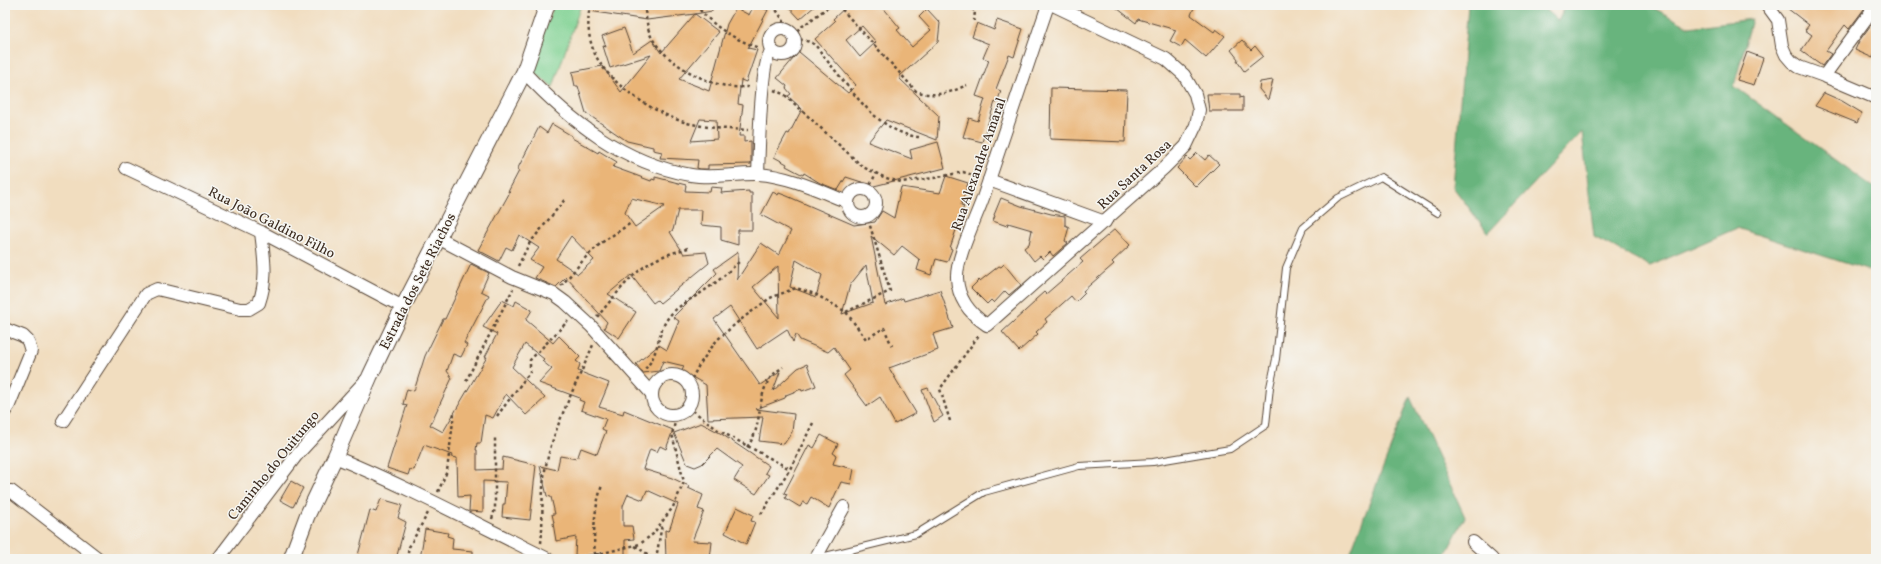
<svg xmlns="http://www.w3.org/2000/svg" width="1881" height="564" font-family="Vollkorn,serif">
<style>
.green{fill:#80d293;stroke:#5e7e58}
.forest{fill:#68b47d;stroke:#526f4e}
.building{fill:#eab578;fill-rule:evenodd}
.lines{fill:none;stroke-linecap:round;stroke-linejoin:round}
.service-casing{stroke:#564536;stroke-width:8}
.minor-casing{stroke:#564536;stroke-width:14}
.tertiary-casing{stroke:#564536;stroke-width:17}
.path{stroke:#564536;stroke-width:2.5;stroke-dasharray:3 3;stroke-linecap:butt}
.service{stroke:#fff;stroke-width:6}
.minor{stroke:#fff;stroke-width:12}
.tertiary{stroke:#fff;stroke-width:15}
.labels{text-anchor:middle;stroke-width:3;stroke-linejoin:round;paint-order:stroke}
.street-label{font-size:14px;fill:#3b2a1e;stroke:#f6f6f2}
</style>
<rect width="100%" height="100%" fill="#f6f6f2"/>
<filter id="ink" filterUnits="userSpaceOnUse"><feTurbulence type="fractalNoise" baseFrequency=".025" numOctaves="2"/><feDisplacementMap in="SourceGraphic" scale="8" xChannelSelector="R" yChannelSelector="G"/><feConvolveMatrix kernelMatrix="1 2 1 2 8 2 1 2 1" color-interpolation-filters="sRGB"/></filter>
<filter id="wash" filterUnits="userSpaceOnUse"><feTurbulence type="fractalNoise" baseFrequency=".012" numOctaves="4" result="noise"/><feDisplacementMap in="SourceGraphic" scale="16" xChannelSelector="R" yChannelSelector="G"/><feGaussianBlur stdDeviation="0.9" result="paint"/><feColorMatrix in="noise" values="0 0 0 0 0 0 0 0 0 0 0 0 0 0 0 0 0 1.4 0 .05"/><feComposite in="paint" operator="in"/></filter>
<g filter="url(#wash)">
<rect width="100%" height="100%" fill="#f1ddbf"/>
<!-- green -->
<polygon class="green" points="554,5 581,5 553,87 530,69"/>
<!-- forest -->
<g class="forest">
<polygon points="1468,5 1540,5 1558,21 1566,5 1648,5 1689,27 1752,19 1734,86 1876,189 1876,273 1737,228 1650,266 1594,237 1582,132 1488,233 1453,187"/>
<polygon points="1410,397 1465,517 1443,559 1348,559"/>
</g>
<g id="blocks">
<!-- building -->
<g class="building">
<path d="M589 5H711L712 11 695 14 719 32 679 79 709 91 727 24 736 8 749 15 754 5 768 10 748 48 757 50 746 82 741 80 738 104 743 105 739 136H744V142L751 141V164L708 165V169H700L697 168 698 160 660 158 662 152 653 150V147L627 141 586 113 578 86H575L572 72 602 66 621 92 651 55 610 68 603 46 606 47 602 36 624 28 633 53 652 40 661 53 695 14 647 20 589 11ZM700 119 716 120 717 139 691 141Z"/>
<polygon points="787,5 816,5 800,19"/>
<path d="M848 5H881L900 28 897 30 912 47 931 30 919 17 927 9 940 23 938 42 900 76V79L939 116 937 140 886 120 868 142 912 159 910 150 938 142 945 168 874 186 846 177 838 190 820 183 804 173 803 175 786 166 787 164 774 157 787 133 789 134 802 109 788 96 791 94 786 88 787 86 777 78 799 52 848 93 856 85 815 39 835 21 833 19ZM862 26 876 42 860 57 846 40Z"/>
<polygon points="1113,5 1195,5 1191,15 1214,32 1216,29 1225,36 1206,58 1185,40 1181,47 1170,41 1176,30 1138,19 1136,23"/>
<polygon points="1783,5 1867,5 1849,29 1845,25 1834,40 1826,51 1831,54 1822,66 1801,51 1812,35 1805,30 1809,25"/>
<polygon points="1876,18 1876,47 1873,58 1855,50 1859,41"/>
<polygon points="997,20 1023,29 1014,57 1009,55 996,89 1001,91 997,103 995,102 982,142 963,137 969,118 978,121 985,99 976,96 989,60 983,58 989,44 972,37 977,23 994,30"/>
<polygon points="1242,40 1251,50 1255,46 1263,56 1244,71 1237,61 1238,59 1231,50"/>
<polygon points="1747,52 1763,58 1754,85 1737,80"/>
<polygon points="1273,80 1268,100 1259,89 1260,82"/>
<polygon points="1051,88 1127,90 1125,142 1050,139"/>
<polygon points="1824,93 1842,101 1862,113 1857,123 1815,106"/>
<polygon points="1207,94 1240,94 1240,98 1243,97 1243,111 1209,111"/>
<path d="M552 124 572 136V138L598 153 599 151 617 162 613 167 635 175 651 181 652 179 655 180V177L686 185 685 191 710 192 711 187 722 188 721 193 749 191V193H752V230H738V245L721 240V227L701 225 702 210H678L673 230 670 232 684 254 706 252 709 263 660 303 657 300 653 303 631 275 608 294 636 312 619 338 604 328 607 322 566 277 556 287 535 278 542 267 530 260 539 248 519 235 512 250 506 247 499 261 478 250 510 192H508L519 171 517 170 539 127 547 133ZM631 198 665 206 635 227 625 213ZM571 236 594 260 578 274 556 259Z"/>
<polygon points="1197,153 1205,160 1209,155 1219,164 1196,187 1177,168 1187,157 1190,160"/>
<path d="M946 176 968 183 961 205 964 206 950 248 952 249 947 262 936 259 931 275 917 270 920 260 902 246 894 255 871 236 885 305 903 298 904 301 940 290 953 328 933 334 938 350 889 368 916 413 895 424 880 397 867 406 844 375 850 370 834 347 828 352 800 340 796 334 793 342 787 329 757 349 730 307 714 319 760 385 780 372 773 391 798 368 807 364 816 386 802 391 801 389 786 395 785 398 756 409 794 414 792 432 784 444 759 441 763 417 708 419 706 385 682 371 684 366 663 361 659 371 643 373 636 364 659 345 667 350 679 321 673 317 717 273 714 269 738 252 737 280 761 243 779 255 791 231 761 215 773 192 778 195 779 193 787 196 854 225 875 222 882 211 894 218 901 187 940 193ZM796 260 822 275 816 297 790 287ZM866 265 873 303 842 314 850 285ZM778 266 779 318 753 287Z"/>
<polygon points="1001,198 1021,206 1051,214 1065,216 1065,225 1069,227 1065,241 1068,243 1053,256 1050,252 1043,259 1040,256 1034,261 1024,248 1029,244 1032,230 1008,223 1007,226 993,221 995,216 994,215"/>
<polygon points="1115,229 1130,245 1112,262 1114,264 1083,291 1085,293 1076,302 1071,296 1045,319 1047,322 1036,332 1038,334 1019,351 1002,332 1035,302 1035,300 1044,292 1046,294 1083,262 1080,259"/>
<polygon points="471,264 489,273 481,291 489,295 464,343 467,345 461,357 453,354 447,371 452,378 430,425 443,432 487,357 485,357 497,334 483,327 502,300 514,306 516,301 532,310 526,320 553,343 559,336 580,357 576,361 580,364 578,371 609,383 599,407 623,414 624,410 673,430 666,449 660,446 657,452 650,449 643,469 672,478 689,486 688,488 703,495 698,509 704,511 692,541 712,542 710,559 666,559 665,530 669,531 678,504 647,490 643,500 628,494 623,506 623,526 632,526 634,539 625,540 625,559 602,559 602,553 581,556 575,555 576,537 556,541 553,523 554,523 552,514 555,514 551,497 547,496 540,466 557,470 560,456 577,459 581,448 597,454 606,431 602,429 606,419 581,410 584,402 579,400 580,398 539,383 552,369 542,361 544,359 525,344 512,367 545,398 526,415 506,394 493,418 485,415 481,443 477,443 476,450 477,450 477,470 502,469 503,457 536,465 530,520 502,517 503,504 505,504 507,482 483,481 483,512 469,511 470,496 458,497 457,458 451,457 452,455 424,445 414,470 410,469 408,475 387,468 407,405 403,404 407,389 414,391 425,356 443,319 445,319"/>
<polygon points="1004,264 1021,285 1009,295 1005,291 994,303 991,300 987,304 971,288 979,280 980,281 999,266 1001,267"/>
<polygon points="928,388 943,416 934,422 922,390"/>
<polygon points="701,423 720,433 769,466 765,473 769,475 756,494 734,480 742,467 717,449 702,464 695,467 687,464 674,433"/>
<polygon points="821,435 838,444 833,453 836,455 833,464 854,469 851,484 841,482 829,508 811,497 807,504 803,502 800,507 785,498 787,494 784,493 809,445 814,448"/>
<polygon points="291,481 303,488 293,507 280,500"/>
<polygon points="381,499 402,505 398,518 406,522 396,559 357,559 370,510 376,512"/>
<polygon points="737,507 753,515 751,521 755,522 746,544 725,533"/>
<polygon points="425,529 448,533 447,536 453,538 452,549 473,551 473,559 420,559"/>
</g>
</g>
</g>
<g filter="url(#ink)">
<use href="#blocks" fill-opacity="0" stroke="#564536" stroke-width="1"/>
<g class="lines">
<!-- service casing -->
<g class="service-casing">
<polyline id="service" points="817,558 916,534 984,492 1079,466 1153,462 1230,449 1266,425 1270,387 1276,359 1286,268 1303,228 1338,198 1381,177 1438,213"/>
</g>
<!-- minor casing -->
<g class="minor-casing">
<g id="minor">
<path d="M1048 5C1026 69 1005 133 983 198 976 218 956 258 957 278 958 298 970 314 987 325L1164 168 1186 146 1196 125 1199 110 1195 94 1184 75 1166 59 1053 5"/>
<polyline points="1767,5 1778,20 1782,46 1786,55 1792,62 1799,67 1824,76 1876,98"/>
<circle cx="782" cy="42" r="13"/>
<path d="M524 72C570 121 623 163 691 175 714 179 736 173 758 174 789 176 820 191 848 202"/>
<polyline points="1824,76 1876,5"/>
<polyline points="126,168 261,232 403,307"/>
<path d="M758 174C759 154 760 59 772 50"/>
<polyline points="989,180 1105,222"/>
<circle cx="862" cy="203" r="14"/>
<polyline points="438,238 512,277 554,294 565,302 591,326 651,393"/>
<polyline points="5,329 23,336 28,341 31,351 9,405 5,411"/>
<circle cx="672" cy="395" r="20"/>
<path d="M63 421 146 294 157 289 240 309H249L259 303C268 277 264 259 261 232"/>
<path d="M335 457C408 487 477 524 548 559"/>
<polyline points="11,491 99,559"/>
<polyline points="1473,542 1492,559"/>
<polyline points="218,559 296,456 366,380"/>
<polyline points="815,559 844,507"/>
</g>
</g>
<!-- tertiary casing -->
<g class="tertiary-casing">
<polyline id="tertiary" points="291,559 307,516 335,457 370,376 403,307 524,72 547,5"/>
</g>
<!-- path -->
<g class="path">
<path d="M590 5C586 26 589 48 602 66 621 92 665 120 697 125 714 129 731 129 748 130"/>
<path d="M644 5C646 15 647 30 652 38 666 62 700 81 726 86 734 88 743 87 751 87"/>
<path d="M696 5C713 27 734 39 759 48"/>
<polyline points="773,5 785,23 789,31"/>
<path d="M838 5 916 91C934 98 950 93 967 85"/>
<polyline points="967,5 975,11 974,21"/>
<polyline points="792,34 831,5"/>
<path d="M794 38C799 40 807 40 812 43 817 45 825 59 830 64 853 92 879 133 919 137"/>
<polyline points="774,90 785,95 863,167 886,178 901,182 934,178 963,172 979,177"/>
<polyline points="868,190 876,173"/>
<polyline points="518,266 529,244 566,198"/>
<polyline points="561,286 586,257 601,243 631,223"/>
<polyline points="846,312 890,291 867,216"/>
<path d="M597 317C615 296 633 270 659 258 668 254 679 251 688 248"/>
<path d="M645 369C659 355 657 333 668 318 678 304 695 298 708 288 719 281 729 271 739 262"/>
<polyline points="466,381 513,289"/>
<polyline points="689,384 699,365 717,340 739,321 770,298 796,288 815,294 846,312 866,339 884,328 892,346"/>
<polyline points="688,407 718,430 790,469"/>
<polyline points="497,416 530,372 530,360 568,321"/>
<polyline points="950,421 940,389 979,335"/>
<path d="M747 447C763 428 756 400 769 380 772 374 778 371 783 367"/>
<polyline points="438,492 447,471 454,413"/>
<polyline points="761,514 790,469 813,423"/>
<polyline points="492,519 495,509 495,438"/>
<path d="M541 543C544 516 540 488 547 461 555 424 578 381 593 345"/>
<polyline points="635,546 646,553 652,559"/>
<path d="M595 555C593 530 594 510 602 485"/>
<polyline points="407,559 409,547 428,513"/>
<polyline points="591,559 595,555 640,544 653,534 673,507 684,482 672,434 677,415"/>
<polyline points="656,559 662,524"/>
</g>
<!-- service -->
<use href="#service" class="service"/>
<!-- minor -->
<use href="#minor" class="minor"/>
<!-- tertiary -->
<use href="#tertiary" class="tertiary"/>
</g>
</g>
<g class="labels">
<!-- street labels -->
<g class="street-label">
<text transform="translate(978 164) rotate(-71)" y="5">Rua Alexandre Amaral</text>
<text transform="translate(1134 174) rotate(-43)" y="5">Rua Santa Rosa</text>
<text transform="translate(272 222) rotate(27)" y="5">Rua João Galdino Filho</text>
<text transform="translate(417 281) rotate(-63)" y="5">Estrada dos Sete Riachos</text>
<text transform="translate(273 465) rotate(-51)" y="5">Caminho do Ouitungo</text>
</g>
</g>
<!-- margin -->
<rect width="1881" height="564" fill="none" stroke="#f6f6f2" stroke-width="20"/>
</svg>
